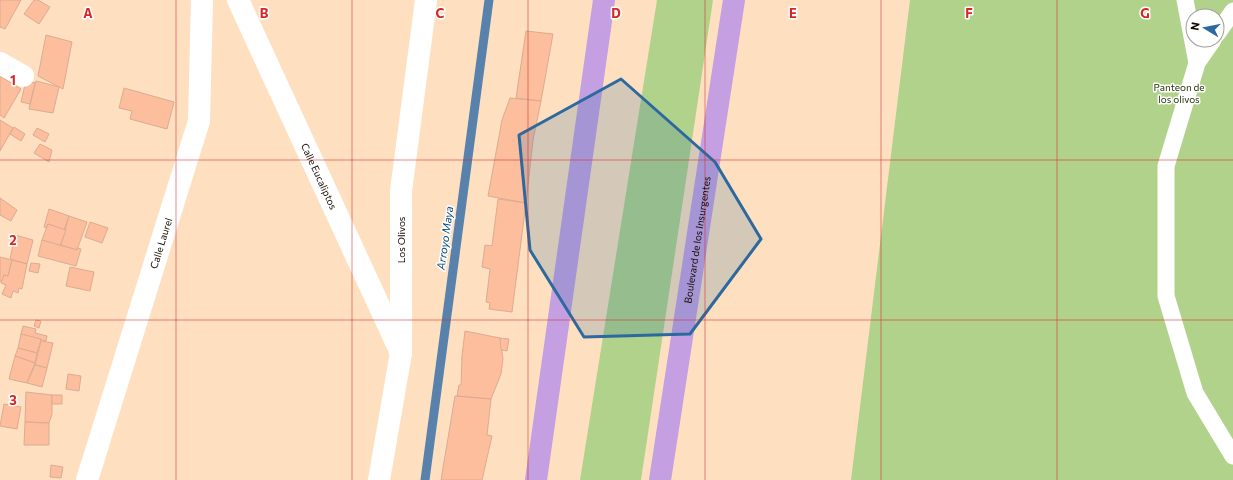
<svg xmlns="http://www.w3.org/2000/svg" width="1233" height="480" font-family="Commissioner,sans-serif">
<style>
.green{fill:#b1d28a;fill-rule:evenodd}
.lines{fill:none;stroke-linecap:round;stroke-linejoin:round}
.stream{stroke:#5882ac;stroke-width:9}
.building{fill:#fdbe9d;stroke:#dcab91}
.service{stroke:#fff;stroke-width:17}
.minor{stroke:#fff;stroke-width:22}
.tertiary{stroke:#fff;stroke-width:22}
.trunk{stroke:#c4a0e2;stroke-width:22}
.marked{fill:#2b699f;fill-opacity:0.2;stroke:#2b699f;stroke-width:3;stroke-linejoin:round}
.grid{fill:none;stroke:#d62828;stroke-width:1;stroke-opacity:0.55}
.labels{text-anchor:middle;stroke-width:3;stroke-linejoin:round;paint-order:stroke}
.park-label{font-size:10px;fill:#223308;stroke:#fff}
.street-label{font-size:10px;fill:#160a00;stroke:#fff}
.water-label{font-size:11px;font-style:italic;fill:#034778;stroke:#fff}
.grid-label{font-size:13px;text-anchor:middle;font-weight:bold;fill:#d62828;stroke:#fff;stroke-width:3;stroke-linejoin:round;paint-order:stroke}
</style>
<rect width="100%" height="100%" fill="#fee0c0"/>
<!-- green -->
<g class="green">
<polygon points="657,0 713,0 641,480 580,480"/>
<path d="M910 0H1233V480H851ZM1193 16H1217V40H1193Z"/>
</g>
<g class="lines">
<!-- stream -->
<polyline class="stream" points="425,480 489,0"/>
</g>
<!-- building -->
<g class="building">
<polygon points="0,0 21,0 5,29 0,27"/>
<polygon points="34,0 38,0 50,7 39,24 24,14"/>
<polygon points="526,31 553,34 541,101 516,98"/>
<polygon points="46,35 72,42 63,89 38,76"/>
<polygon points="0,76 21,89 4,118 0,115"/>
<polygon points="26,80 35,83 30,104 21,102"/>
<polygon points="36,81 59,87 53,113 29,109"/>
<polygon points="124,88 174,102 167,129 130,119 132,111 119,108"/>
<polygon points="510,98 541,101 533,140 526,203 488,196 502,120"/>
<polygon points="0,120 13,128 0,151"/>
<polygon points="14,127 25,134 21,141 10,134"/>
<polygon points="37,128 49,134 45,142 33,135"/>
<polygon points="40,144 52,150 49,162 34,153"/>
<polygon points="0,198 17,210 11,221 0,215"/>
<polygon points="498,199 526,203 512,312 489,309 490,303 486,302 490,269 482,267 485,245 492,246"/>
<polygon points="49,209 69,216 64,230 48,224 46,228 44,227"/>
<polygon points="69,216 87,222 77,250 61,245"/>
<polygon points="90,222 108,228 102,243 85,237"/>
<polygon points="48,224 66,230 60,246 42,240"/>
<polygon points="15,235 33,240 27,264 10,259"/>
<polygon points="42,240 77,250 77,248 81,249 76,266 38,256"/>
<polygon points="0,257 12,260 8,276 4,275 3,282 0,281"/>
<polygon points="12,260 27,264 22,289 19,288 18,293 13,291 11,298 2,294 6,285 1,283 4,275 8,276"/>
<polygon points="31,263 40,264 38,273 29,271"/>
<polygon points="70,267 94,272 90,291 66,286"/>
<polygon points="36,320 41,321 39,328 34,326"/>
<polygon points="23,326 36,329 35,333 47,336 46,341 21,334"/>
<polygon points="465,331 500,338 503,359 501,374 491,399 457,396 459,385 461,385 462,356"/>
<polygon points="21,334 41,339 37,353 18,348"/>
<polygon points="500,338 509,339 507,351 501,350"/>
<polygon points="41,341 53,343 47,368 35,365"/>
<polygon points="18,348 37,353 35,363 15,356"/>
<polygon points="15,356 35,363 27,383 9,379"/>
<polygon points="35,365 47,368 42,387 27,383"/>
<polygon points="68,374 81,376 79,391 66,389"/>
<polygon points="26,392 52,395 52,414 49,423 25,422"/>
<rect x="52" y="395" width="10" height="9"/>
<polygon points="455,396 491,399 487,435 492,436 482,480 441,480"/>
<polygon points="4,404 21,407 17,429 0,426"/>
<polygon points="25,422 49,423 49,445 24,445"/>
<polygon points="51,465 63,467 61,478 50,477"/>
</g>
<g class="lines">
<!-- service -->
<g class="service">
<polyline points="1185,0 1197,63"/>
<polyline points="1217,34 1233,11"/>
<polyline points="1213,40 1197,63 1166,166 1166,296 1195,393 1233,456"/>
</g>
<!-- minor -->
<g class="minor">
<path id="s1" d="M238 0 401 353"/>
<polyline points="0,63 23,76"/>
<path id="s2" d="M87 480 199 121 202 0"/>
</g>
<!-- tertiary -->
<polyline class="tertiary" points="379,480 401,353 401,191 426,0"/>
<!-- trunk -->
<g class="trunk">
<polyline points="536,480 604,0"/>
<path id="s3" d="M660 480 734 0"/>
</g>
</g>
<!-- marked area -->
<path class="marked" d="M621 79 715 162 761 239 690 334 584 337 530 250 519 135Z"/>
<!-- grid -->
<path class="grid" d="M176 0V480M352 0V480M528 0V480M705 0V480M881 0V480M1057 0V480M0 160H1233M0 320H1233"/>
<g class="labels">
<!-- park labels -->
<g class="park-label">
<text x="1179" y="91">Panteon de<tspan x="1179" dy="12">los olivos</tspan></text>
</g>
<!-- street labels -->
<g class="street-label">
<text dy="4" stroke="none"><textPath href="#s1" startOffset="194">Calle Eucaliptos</textPath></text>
<text transform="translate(401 240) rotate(-90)" y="4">Los Olivos</text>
<text dy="4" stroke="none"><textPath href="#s3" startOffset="243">Boulevard de los Insurgentes</textPath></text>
<text dy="4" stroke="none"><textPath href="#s2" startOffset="248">Calle Laurel</textPath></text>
</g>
<!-- water labels -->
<g class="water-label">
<text transform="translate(445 238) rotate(-82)" y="4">Arroyo Maya</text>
</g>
</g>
<g class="grid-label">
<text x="88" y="18">A</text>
<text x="264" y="18">B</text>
<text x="440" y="18">C</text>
<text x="616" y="18">D</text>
<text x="793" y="18">E</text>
<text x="969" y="18">F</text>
<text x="1145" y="18">G</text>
<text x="13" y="85">1</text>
<text x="13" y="245">2</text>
<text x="13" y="405">3</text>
</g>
<!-- north arrow -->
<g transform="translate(1205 28) rotate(280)"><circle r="19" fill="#ffffff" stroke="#a29d99"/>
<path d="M0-3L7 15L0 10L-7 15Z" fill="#2b699f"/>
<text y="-6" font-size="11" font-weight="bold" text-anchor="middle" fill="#160a00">N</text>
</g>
</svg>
